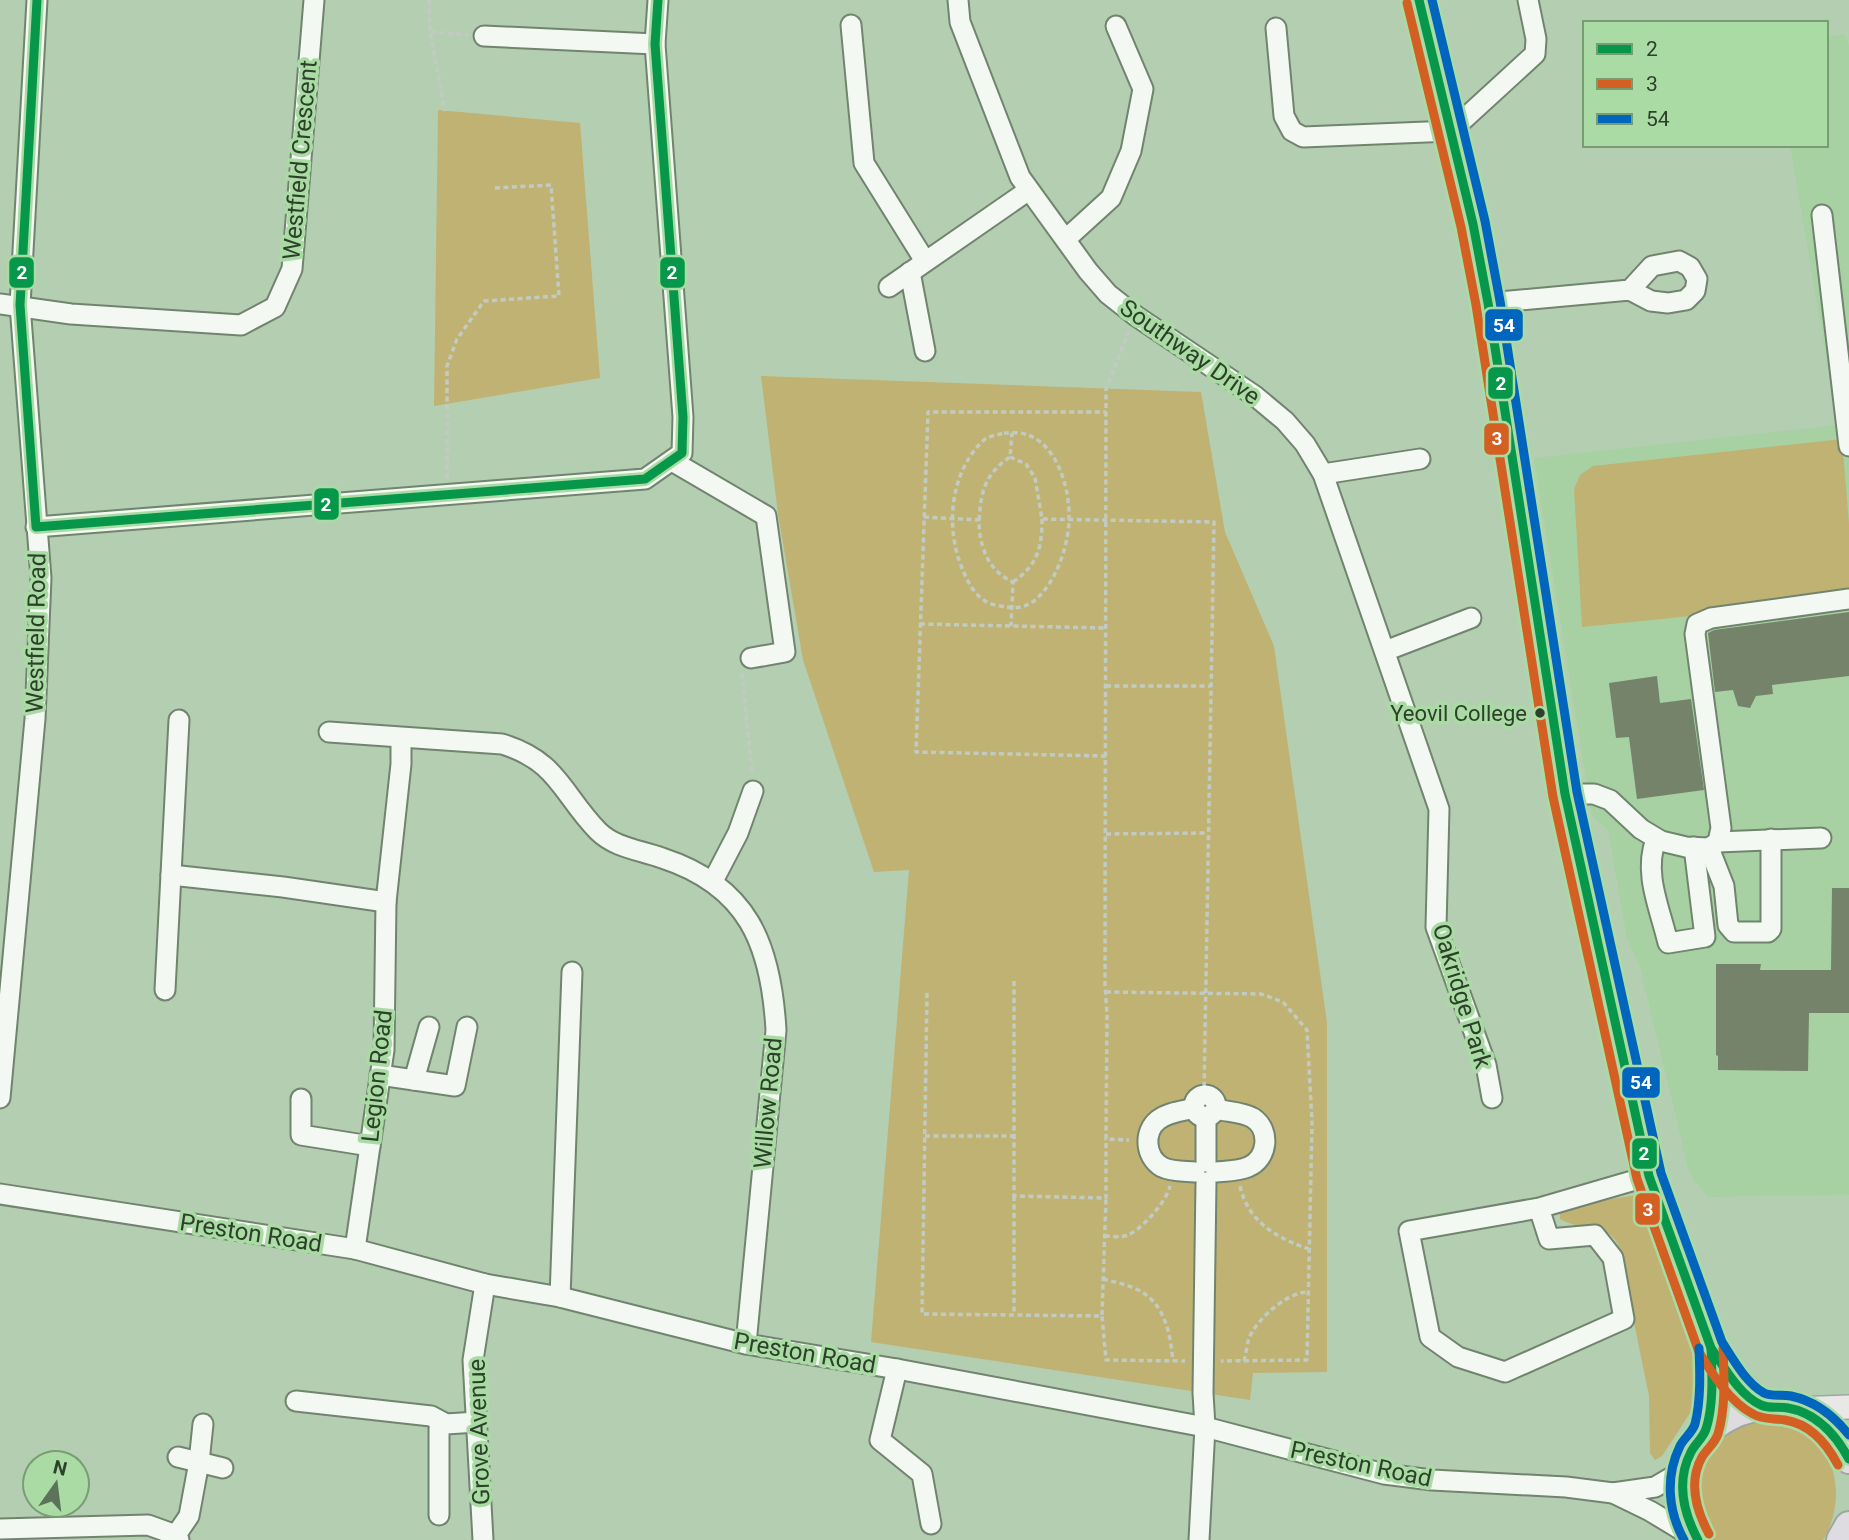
<svg xmlns="http://www.w3.org/2000/svg" width="1849" height="1540" font-family="Roboto,sans-serif">
<style>
.built{fill:#a7d1a3}
.green{fill:#c0b272}
.building{fill:#74836a}
.lines{fill:none;stroke-linecap:round;stroke-linejoin:round}
.minor-casing{stroke:#70846e;stroke-width:23}
.major-casing{stroke:#a0a6a0;stroke-width:26}
.highway-casing{stroke:#a0a6a0;stroke-width:32}
.path{stroke:#c2cbc2;stroke-width:3.5;stroke-dasharray:5 3.5;stroke-linecap:butt}
.minor{stroke:#f4f8f3;stroke-width:19}
.major{stroke:#e8e8e7;stroke-width:23}
.highway{stroke:#dfdce1;stroke-width:28}
.bus-1-casing{stroke:#aadba4;stroke-width:14}
.bus-2-casing{stroke:#aadba4;stroke-width:14}
.bus-3-casing{stroke:#aadba4;stroke-width:14}
.bus-1{stroke:#07974b;stroke-width:9}
.bus-2{stroke:#d45f23;stroke-width:9}
.bus-3{stroke:#0065bd;stroke-width:9}
.bus-dot{fill:#2c402a;stroke:#aadba4;stroke-width:2.5}
.labels{text-anchor:middle;stroke-width:7;stroke-linejoin:round;paint-order:stroke}
.bus-label{font-size:22px;fill:#2c402a;stroke:#aadba4;text-anchor:end}
.street-label{font-size:24px;fill:#2c402a;stroke:#aadba4}
.line-badge{stroke:#aadba4;stroke-width:2.5}
.badge-label{font-size:19px;text-anchor:middle;font-weight:bold;fill:#fff}
</style>
<rect width="100%" height="100%" fill="#b4ceb1"/>
<!-- built -->
<polygon class="built" points="1845,34 1849,46 1849,1195 1708,1197 1689,1172 1640,966 1627,939 1608,830 1592,816 1534,458 1838,425 1790,145 1826,145 1826,37"/>
<!-- green -->
<g class="green">
<polygon points="438,110 580,123 600,378 434,406"/>
<polygon points="761,376 1201,392 1225,532 1274,646 1327,1023 1327,1372 1253,1373 1250,1400 871,1342 909,870 874,872 803,660 778,514"/>
<polygon points="1842,439 1849,524 1849,600 1582,627 1574,489 1580,475 1593,466"/>
<path d="M1638 1195 1644 1198 1698 1348 1700 1376 1690 1413 1662 1456 1655 1460 1650 1453 1649 1396 1618 1244C1601 1218 1584 1233 1560 1219V1212L1570 1205Z"/>
<path d="M1757 1418C1766 1419 1776 1417 1784 1420 1836 1436 1849 1497 1823 1540H1713L1697 1512V1470L1720 1436Z"/>
</g>
<!-- building -->
<g class="building">
<polygon points="1849,612 1849,676 1772,685 1773,694 1756,696 1750,708 1738,706 1733,690 1715,692 1708,633 1714,630"/>
<polygon points="1657,676 1660,703 1691,699 1704,790 1637,799 1629,737 1616,738 1609,683"/>
<polygon points="1832,888 1849,888 1849,1013 1809,1013 1808,1071 1718,1070 1718,1056 1716,1055 1716,964 1761,964 1760,970 1831,970"/>
</g>
<g class="lines">
<!-- minor casing -->
<g class="minor-casing">
<g id="minor">
<polyline points="958,0 960,22 1020,177 1088,271 1108,294 1136,316 1255,396 1285,421 1305,444 1323,474 1439,809 1436,927 1486,1065 1492,1098"/>
<polyline points="851,25 864,163 925,261"/>
<polyline points="1276,28 1284,116 1292,131 1303,137 1451,131 1535,54 1536,39 1528,0"/>
<polyline points="484,36 655,44"/>
<polyline points="1822,215 1849,446"/>
<polyline points="1066,239 1111,198 1131,151 1143,89 1116,26"/>
<polyline points="910,272 925,351"/>
<polyline points="889,287 1029,190"/>
<polyline points="1488,303 1630,290 1651,301 1668,303 1686,300 1695,291 1697,279 1690,267 1679,261 1652,266 1630,290"/>
<polyline points="0,304 71,314 241,325 275,307 292,269 314,0"/>
<polyline points="672,461 766,516 785,652 751,658"/>
<polyline points="1323,474 1420,459"/>
<polyline points="36,527 645,479 682,453 683,417 655,44 658,0"/>
<polyline points="1385,651 1471,618"/>
<path d="M329 732 502 744C558 761 562 794 598 831 615 848 640 850 662 858 748 886 771 944 776 1030L746 1344"/>
<polyline points="1565,794 1594,794 1610,800 1641,829 1661,841 1686,847 1709,848 1718,842 1721,828 1695,634 1697,624 1711,618 1849,599"/>
<path d="M1656 839C1643 874 1660 908 1668 943L1705 937 1694 847"/>
<polyline points="1718,842 1821,838"/>
<polyline points="1709,848 1724,886 1728,925 1734,932 1768,932 1771,929 1771,839"/>
<polyline points="171,875 283,887 386,902"/>
<polyline points="713,881 738,833 753,791"/>
<polyline points="165,990 179,720"/>
<polyline points="380,1075 455,1086 467,1027"/>
<polyline points="414,1080 429,1027"/>
<circle cx="1205" cy="1106" r="11"/>
<polyline points="0,1098 35,719 41,578 20,305 37,0"/>
<polyline points="301,1099 301,1135 370,1146"/>
<path d="M1195 1108C1183 1111 1168 1112 1158 1120 1143 1132 1145 1157 1162 1167 1172 1172 1184 1171 1195 1172"/>
<path d="M1216 1109C1227 1112 1243 1112 1253 1118 1271 1130 1268 1159 1248 1167 1239 1171 1227 1171 1216 1172"/>
<polyline points="1206,1116 1206,1162"/>
<polyline points="0,1194 355,1249 485,1284 560,1297 746,1344 897,1369 1205,1427 1384,1474 1432,1480 1566,1487 1613,1493 1655,1487 1684,1470"/>
<polyline points="1539,1208 1549,1239 1595,1235 1613,1258 1624,1319 1505,1372 1458,1357 1430,1337 1409,1231 1539,1208 1649,1176"/>
<polyline points="355,1249 384,1050 386,902 401,764 401,738"/>
<polyline points="560,1297 572,972"/>
<polyline points="897,1369 880,1440 922,1474 931,1524"/>
<polyline points="296,1401 431,1416 446,1424"/>
<polyline points="178,1457 223,1468"/>
<polyline points="1613,1493 1650,1511 1698,1540"/>
<polyline points="439,1515 439,1429 446,1424 477,1422"/>
<polyline points="0,1529 148,1525 176,1535 179,1540"/>
<polyline points="176,1535 189,1516 199,1462 203,1424"/>
<polyline points="483,1540 473,1360 485,1284"/>
<polyline points="1199,1540 1205,1427 1203,1393 1206,1182"/>
</g>
</g>
<!-- major casing -->
<g class="major-casing">
<polyline id="major" points="1794,1409 1849,1407"/>
</g>
<!-- highway casing -->
<g class="highway-casing">
<g id="highway">
<polyline points="1419,0 1473,224 1488,303 1565,794 1598,936 1640,1143 1649,1176 1669,1237 1711,1348 1730,1375 1762,1406"/>
<polyline points="1705,1434 1711,1387 1711,1348"/>
<path d="M1698 1540C1632 1427 1797 1349 1849 1459"/>
<polyline points="1841,1540 1849,1526"/>
</g>
</g>
<!-- path -->
<g class="path">
<polyline points="429,0 430,32 445,111"/>
<polyline points="431,32 468,35"/>
<polyline points="1129,331 1106,389 1105,985 1107,1014 1106,1139 1129,1140"/>
<path d="M1004 433C1010 433 1019 432 1025 434 1057 443 1070 489 1069 518 1069 542 1059 573 1043 592 1034 603 1023 610 1007 607 1001 606 992 605 987 602 974 595 967 581 962 568 945 528 950 471 984 440 989 436 997 435 1004 433Z"/>
<polyline points="1010,457 1026,464 1035,478 1042,519 1214,522 1204,1093"/>
<polyline points="447,478 447,366 457,339 484,301 559,296 551,185 494,188"/>
<path d="M924 517 979 520C979 546 988 571 1013 582L1011 626"/>
<path d="M979 520C981 491 985 474 1010 457L1012 433"/>
<path d="M1013 582C1038 565 1042 547 1042 519"/>
<polyline points="920,624 1106,628"/>
<polyline points="742,673 752,774"/>
<polyline points="1106,686 1211,686"/>
<polyline points="1106,756 916,752 928,412 1106,412"/>
<polyline points="1106,834 1208,833"/>
<polyline points="1014,981 1014,1196 1106,1198 1106,1139"/>
<polyline points="1106,992 1261,994 1283,1002 1307,1030 1312,1122 1307,1360 1221,1361"/>
<polyline points="927,993 922,1314 1102,1316 1106,1360 1185,1361"/>
<polyline points="925,1136 1014,1136"/>
<path d="M1240 1186C1248 1222 1277 1238 1309 1249"/>
<polyline points="1014,1196 1014,1315"/>
<path d="M1105 1236C1112 1236 1122 1238 1128 1235 1142 1229 1167 1201 1170 1186"/>
<path d="M1103 1279C1114 1282 1126 1284 1136 1289 1165 1302 1170 1333 1173 1361"/>
<polyline points="1102,1315 1106,1198"/>
<path d="M1244 1361C1246 1354 1247 1345 1249 1338 1257 1319 1287 1292 1308 1292"/>
</g>
<!-- minor -->
<use href="#minor" class="minor"/>
<!-- major -->
<use href="#major" class="major"/>
<!-- highway -->
<use href="#highway" class="highway"/>
<!-- bus-1 casing -->
<g class="bus-1-casing">
<g id="bus-1">
<polyline points="37,0 20,305 36,527 645,479 682,453 683,417 655,44 658,0"/>
<path d="M1419 0 1473 224 1488 303 1565 794 1649 1176 1711 1348C1724 1367 1740 1396 1761 1405 1770 1409 1779 1406 1788 1408 1816 1413 1836 1435 1849 1459"/>
<path d="M1698 1540C1683 1512 1676 1481 1691 1452 1695 1444 1703 1438 1706 1429 1714 1404 1712 1374 1711 1348"/>
</g>
</g>
<!-- bus-2 casing -->
<g class="bus-2-casing">
<g id="bus-2">
<path d="M1407 3 1461 227 1476 305 1553 797 1637 1179 1699 1352C1712 1374 1730 1402 1753 1414 1763 1420 1774 1418 1785 1420 1810 1424 1827 1444 1838 1465"/>
<path d="M1709 1534C1696 1510 1688 1482 1702 1457 1707 1449 1715 1443 1718 1434 1726 1407 1724 1376 1723 1348"/>
</g>
</g>
<!-- bus-3 casing -->
<g class="bus-3-casing">
<g id="bus-3">
<path d="M1432 0 1485 221 1500 301 1577 792 1661 1173 1722 1342C1733 1359 1746 1383 1764 1393 1772 1397 1782 1394 1791 1396 1815 1401 1834 1416 1849 1435"/>
<path d="M1684 1540C1668 1511 1665 1477 1680 1446 1684 1438 1692 1433 1695 1424 1701 1400 1700 1373 1699 1348"/>
</g>
</g>
<!-- bus-1 -->
<use href="#bus-1" class="bus-1"/>
<!-- bus-2 -->
<use href="#bus-2" class="bus-2"/>
<!-- bus-3 -->
<use href="#bus-3" class="bus-3"/>
</g>
<!-- markers -->
<circle class="bus-dot" cx="1540" cy="713" r="6"/>
<g class="labels">
<!-- bus labels -->
<g class="bus-label">
<text x="1527" y="721">Yeovil College</text>
</g>
<!-- street labels -->
<g class="street-label">
<text transform="translate(300 160) rotate(-85)" y="8">Westfield Crescent</text>
<text transform="translate(1190 352) rotate(35)" y="8">Southway Drive</text>
<text transform="translate(36 633) rotate(-89)" y="8">Westfield Road</text>
<text transform="translate(1462 996) rotate(73)" y="8">Oakridge Park</text>
<text transform="translate(377 1076) rotate(-84)" y="8">Legion Road</text>
<text transform="translate(768 1103) rotate(-85)" y="8">Willow Road</text>
<text transform="translate(251 1233) rotate(9)" y="8">Preston Road</text>
<text transform="translate(805 1353) rotate(10)" y="8">Preston Road</text>
<text transform="translate(479 1432) rotate(-92)" y="8">Grove Avenue</text>
<text transform="translate(1361 1464) rotate(12)" y="8">Preston Road</text>
</g>
</g>
<g class="line-badge">
<rect x="659" y="256" width="27" height="33" rx="7" fill="#07974b"/>
<rect x="8" y="256" width="27" height="33" rx="7" fill="#07974b"/>
<rect x="1484" y="308" width="40" height="34" rx="7" fill="#0065bd"/>
<rect x="1487" y="366" width="27" height="34" rx="7" fill="#07974b"/>
<rect x="1483" y="422" width="27" height="34" rx="7" fill="#d45f23"/>
<rect x="313" y="487" width="27" height="34" rx="7" fill="#07974b"/>
<rect x="1621" y="1066" width="40" height="33" rx="7" fill="#0065bd"/>
<rect x="1631" y="1137" width="27" height="33" rx="7" fill="#07974b"/>
<rect x="1634" y="1192" width="27" height="34" rx="7" fill="#d45f23"/>
</g>
<g class="badge-label">
<text x="672" y="279">2</text>
<text x="22" y="279">2</text>
<text x="1504" y="332">54</text>
<text x="1501" y="390">2</text>
<text x="1497" y="445">3</text>
<text x="326" y="511">2</text>
<text x="1641" y="1089">54</text>
<text x="1644" y="1160">2</text>
<text x="1648" y="1216">3</text>
</g>
<!-- legend -->
<rect x="1583" y="21" width="245" height="126" fill="#aadba4" stroke="#789d73" stroke-width="2"/>
<rect x="1597" y="44" width="35" height="10" fill="#07974b" stroke="#789d73" stroke-width="2"/>
<text x="1646" y="56" font-size="21" fill="#2c402a">2</text>
<rect x="1597" y="79" width="35" height="10" fill="#d45f23" stroke="#789d73" stroke-width="2"/>
<text x="1646" y="91" font-size="21" fill="#2c402a">3</text>
<rect x="1597" y="114" width="35" height="10" fill="#0065bd" stroke="#789d73" stroke-width="2"/>
<text x="1646" y="126" font-size="21" fill="#2c402a">54</text>
<!-- north arrow -->
<g transform="translate(56 1484) rotate(14)"><circle r="33" fill="#aadba4" stroke="#789d73" stroke-width="2"/>
<path d="M0-5L12 26L0 18L-12 26Z" fill="#5c7259"/>
<text y="-10" font-size="19" font-weight="bold" text-anchor="middle" fill="#2c402a">N</text>
</g>
</svg>
